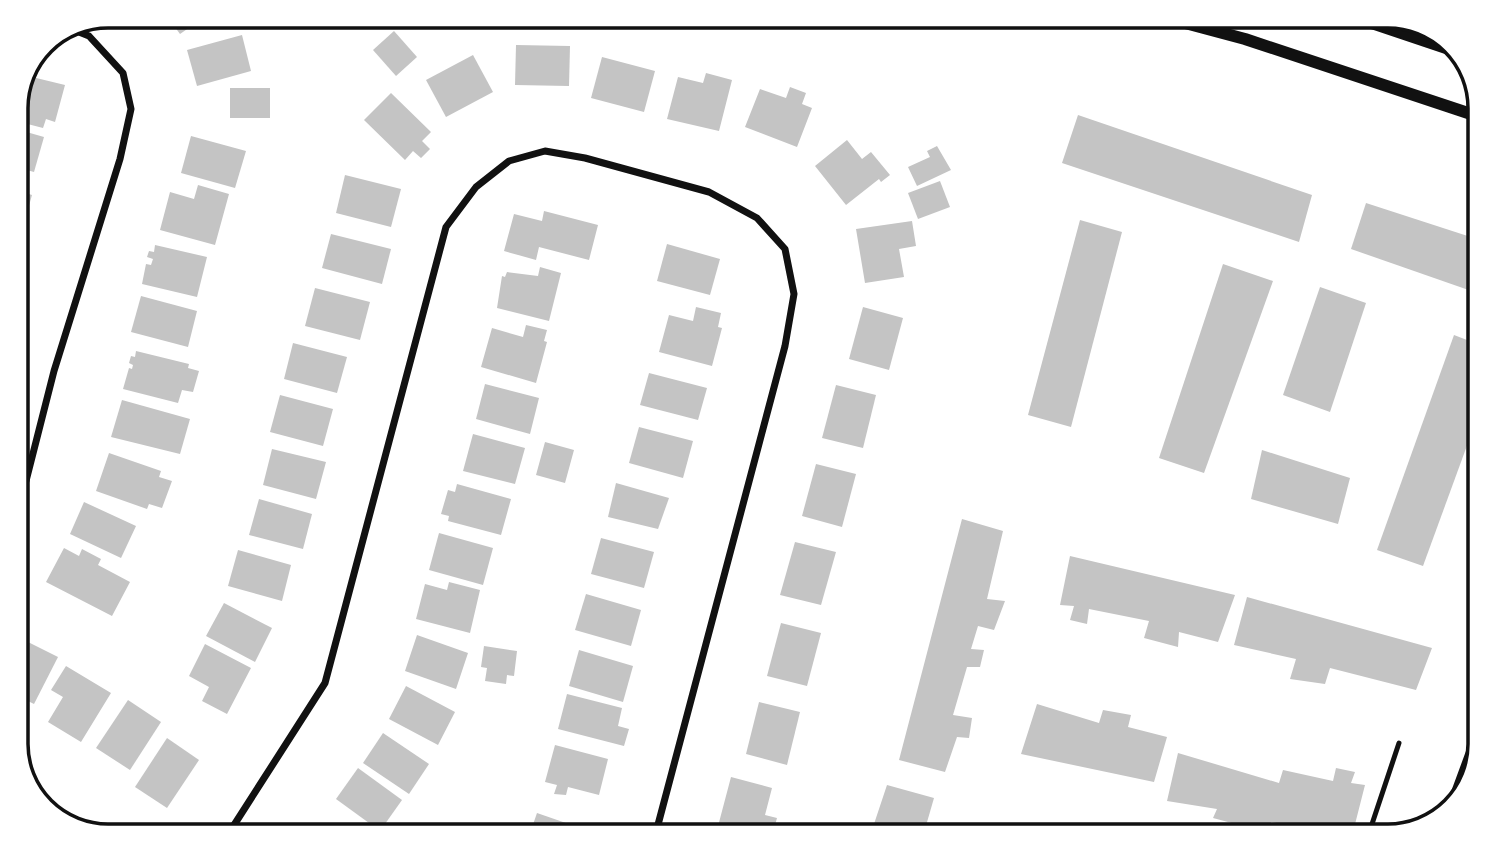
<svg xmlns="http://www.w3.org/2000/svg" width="1496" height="852" font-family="Inter,sans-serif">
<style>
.building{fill:#c4c4c4}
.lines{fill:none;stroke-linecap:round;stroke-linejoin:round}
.service{stroke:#111;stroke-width:5}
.minor{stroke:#111;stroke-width:7}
.tertiary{stroke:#111;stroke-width:12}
.rim{fill:none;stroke:#111;stroke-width:3.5}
</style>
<rect width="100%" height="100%" fill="#fff"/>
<!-- building -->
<g class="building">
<polygon points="167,16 206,16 180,34"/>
<polygon points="394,31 417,57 396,76 373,50"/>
<polygon points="242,35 251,71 197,86 187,50"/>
<polygon points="516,45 570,46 569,86 515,85"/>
<polygon points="473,55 493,92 446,117 426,80"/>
<polygon points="602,57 655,71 644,112 591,98"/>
<polygon points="706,73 732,80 719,131 667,119 678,77 703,83"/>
<polygon points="28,76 65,85 55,122 46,119 43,128 16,121 16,102"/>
<polygon points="790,87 806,93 802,104 812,108 797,147 745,127 760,89 786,98"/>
<rect x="230" y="88" width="40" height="30"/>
<polygon points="391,93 431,132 422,141 430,149 421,158 413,151 405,160 364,120"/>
<polygon points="1078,115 1312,195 1299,242 1062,163"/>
<polygon points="16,129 44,137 34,172 16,167"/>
<polygon points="191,136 246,151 235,188 181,173"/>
<polygon points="847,140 862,159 871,152 890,175 881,182 879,179 846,205 815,166"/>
<polygon points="937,146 951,170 917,186 908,167 930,157 927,151"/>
<polygon points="345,175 401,189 391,227 336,213"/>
<polygon points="940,181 950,207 918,219 908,193"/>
<polygon points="198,185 229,194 215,245 160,230 170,192 194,199"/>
<polygon points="16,190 32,195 22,230 16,229"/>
<polygon points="1366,203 1480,240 1480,294 1351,249"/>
<polygon points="544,211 598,225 589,260 539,247 536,260 504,251 514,214 542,221"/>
<polygon points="1080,220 1122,232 1071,427 1028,415"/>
<polygon points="912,221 916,246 899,249 904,277 865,283 856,229"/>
<polygon points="331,234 391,249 382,284 322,268"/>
<polygon points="667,244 720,259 710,295 657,281"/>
<polygon points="155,245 207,257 197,297 142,284 146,264 151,265 153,259 147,257 149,251 154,252"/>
<polygon points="1223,264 1273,281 1204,473 1159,458"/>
<polygon points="540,267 561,273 549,321 497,308 502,276 505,277 507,272 538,276"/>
<polygon points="1320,287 1366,303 1330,412 1283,395"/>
<polygon points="315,288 370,302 360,340 305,326"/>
<polygon points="141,296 197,311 188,347 131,332"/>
<polygon points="696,307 721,313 718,327 722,328 712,366 659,352 669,315 693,321"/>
<polygon points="863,307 903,318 889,370 849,359"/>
<polygon points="526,325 547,330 544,341 547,342 536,383 481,367 492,328 523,337"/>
<polygon points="1454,335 1480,345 1480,410 1423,566 1377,550"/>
<polygon points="293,343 347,357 337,393 284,379"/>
<polygon points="136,351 189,364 188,368 199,371 193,392 182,390 178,403 123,389 129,368 132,369 133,365 129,363 131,356 135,357"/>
<polygon points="649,373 707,388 698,420 640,405"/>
<polygon points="485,384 539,398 530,434 476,419"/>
<polygon points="836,385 876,395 863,448 822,438"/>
<polygon points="280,395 333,409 323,446 270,432"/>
<polygon points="122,400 190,419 180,454 111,437"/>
<polygon points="639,427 693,441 683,478 629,463"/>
<polygon points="473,434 525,448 515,484 463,471"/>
<polygon points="545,442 574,450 565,483 536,475"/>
<polygon points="272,449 326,462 316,499 263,485"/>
<polygon points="1262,450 1350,478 1338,524 1251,499"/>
<polygon points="109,453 161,471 159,477 172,481 162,508 149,504 147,509 96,491"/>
<polygon points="816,464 856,474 842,527 802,516"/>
<polygon points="616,483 669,498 658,529 608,517"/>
<polygon points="457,484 511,499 501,535 448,521 449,516 441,514 448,490 455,492"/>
<polygon points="259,499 312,514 303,549 249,535"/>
<polygon points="84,502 136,526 121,558 70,534"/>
<polygon points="962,519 1003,531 987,599 1005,601 994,630 978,626 971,649 984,650 980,667 967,667 953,715 972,718 969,738 957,737 945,772 899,760"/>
<polygon points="439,533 493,548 483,585 429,570"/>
<polygon points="601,538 654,552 644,588 591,574"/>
<polygon points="795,542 836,552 821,605 780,595"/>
<polygon points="64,548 79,556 82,549 101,559 98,565 130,582 112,616 46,582"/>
<polygon points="238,550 291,565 282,601 228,586"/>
<polygon points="1070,556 1235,595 1218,642 1179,632 1178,647 1144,638 1149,621 1089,609 1087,624 1070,620 1074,606 1060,605"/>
<polygon points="449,582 480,590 470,633 416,619 425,584 447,590"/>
<polygon points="586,594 641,610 631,646 575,630"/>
<polygon points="1247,597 1432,648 1416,690 1330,668 1325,684 1290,679 1296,659 1234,645"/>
<polygon points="224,603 272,628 255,662 206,636"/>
<polygon points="781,623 821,633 807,686 767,676"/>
<polygon points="417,635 468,653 456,689 405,671"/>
<polygon points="24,640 58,657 34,704 16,695 16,655"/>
<polygon points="205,644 251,668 227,714 202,701 209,687 189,676"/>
<polygon points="484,646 517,651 514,676 507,675 506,684 485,681 487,668 481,667"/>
<polygon points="579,650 633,666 623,702 569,686"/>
<polygon points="66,666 111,693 81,742 48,722 63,697 51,690"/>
<polygon points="406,686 455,712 438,745 389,719"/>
<polygon points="567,694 622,708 618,726 629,729 624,746 558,729"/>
<polygon points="128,700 161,722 130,770 96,748"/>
<polygon points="759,702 800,712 787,765 746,754"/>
<polygon points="1037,704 1099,723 1103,710 1131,715 1128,727 1167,737 1154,782 1021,754"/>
<polygon points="383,733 429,764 409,794 363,763"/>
<polygon points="167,738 199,760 167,808 135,787"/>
<polygon points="555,745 608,759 599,795 568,787 566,795 554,794 557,785 545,782"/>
<polygon points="1178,753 1279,783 1283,770 1333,781 1336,768 1355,772 1351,783 1365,785 1352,836 1271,822 1269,833 1213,818 1217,809 1167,801"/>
<polygon points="358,768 402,800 380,831 336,799"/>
<polygon points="731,777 772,788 765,815 777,818 772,836 742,836 717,830"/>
<polygon points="887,785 934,798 923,836 870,836"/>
<polygon points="537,813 589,831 587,836 529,836"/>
</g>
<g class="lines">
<!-- service -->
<polyline class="service" points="1368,836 1399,743"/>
<!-- minor -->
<g class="minor">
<polyline points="16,501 26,481 54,371 120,159 131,109 123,73 89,36 74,30"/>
<polyline points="26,784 78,828"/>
<polyline points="1448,810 1480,723"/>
<polyline points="227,836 325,683 446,227 476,187 509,161 545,151 585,158 709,192 757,218 785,249 794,294 785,346 655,836"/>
</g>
<!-- tertiary -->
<g class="tertiary">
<polyline points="1159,16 1245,39 1480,117"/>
<polyline points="1351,16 1458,52"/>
</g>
</g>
<!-- crop -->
<path d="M0 0H1496V852H0ZM108 28H1388A80 80 0 0 1 1468 108V744A80 80 0 0 1 1388 824H108A80 80 0 0 1 28 744V108A80 80 0 0 1 108 28Z" fill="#fff" fill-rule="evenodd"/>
<path class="rim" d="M108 28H1388A80 80 0 0 1 1468 108V744A80 80 0 0 1 1388 824H108A80 80 0 0 1 28 744V108A80 80 0 0 1 108 28Z"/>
</svg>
